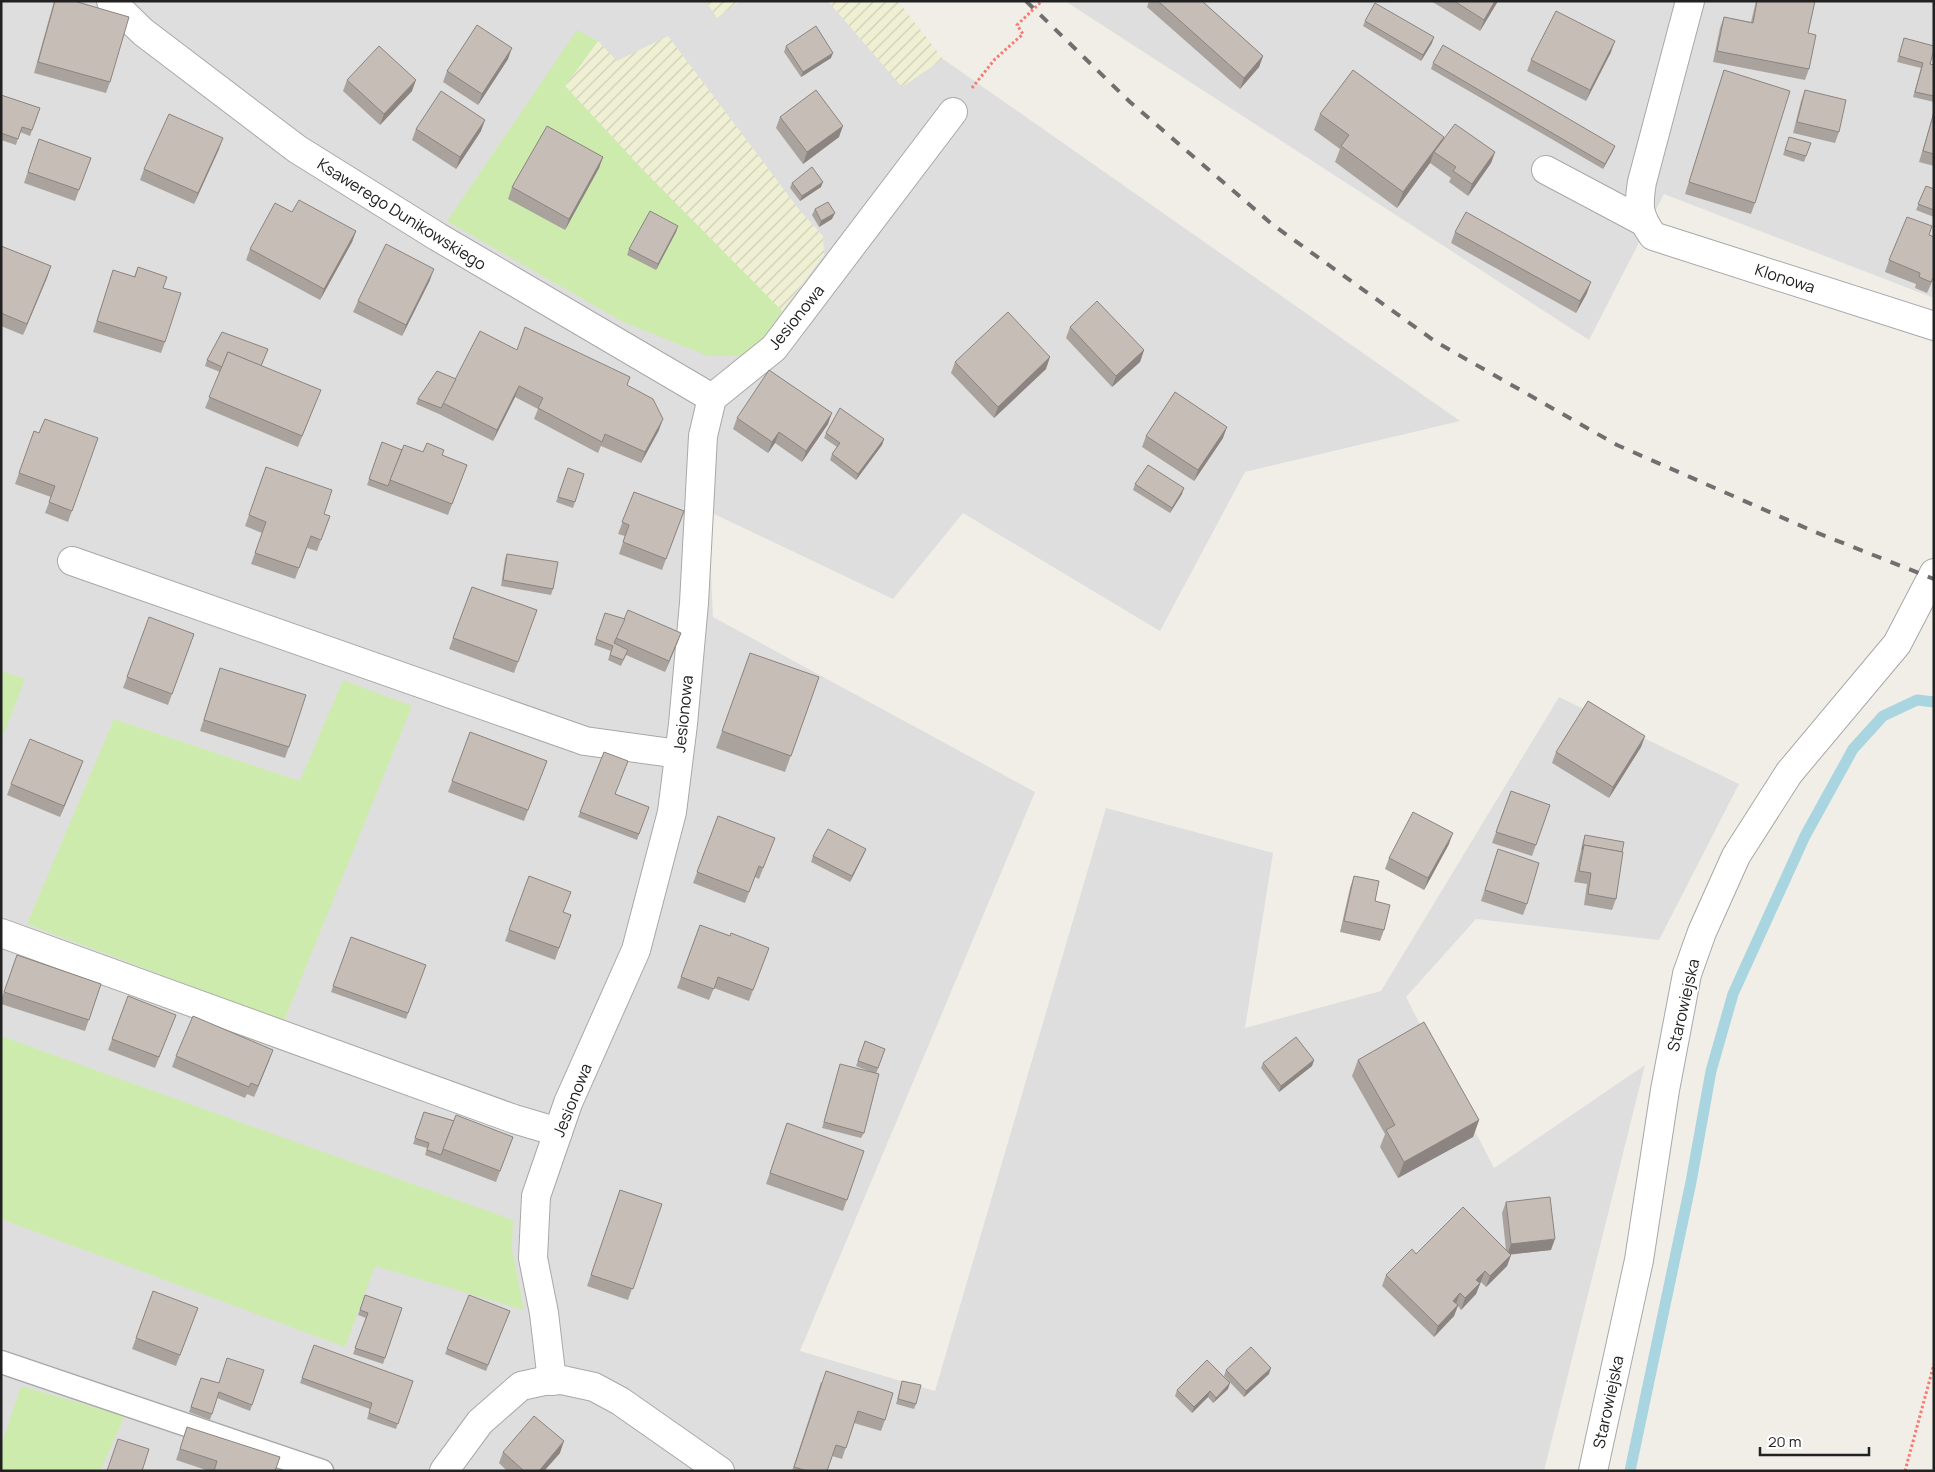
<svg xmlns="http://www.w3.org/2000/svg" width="1935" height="1472" font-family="Manrope,sans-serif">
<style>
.residential{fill:#dfdede}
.farmland{fill:url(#farmland-furrows)}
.grass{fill:#ceebae}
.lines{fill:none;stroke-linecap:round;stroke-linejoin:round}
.stream{stroke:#a8d5df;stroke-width:11}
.service-casing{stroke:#a8a8a8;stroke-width:25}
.minor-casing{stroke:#a8a8a8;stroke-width:30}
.path{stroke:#fa786f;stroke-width:3;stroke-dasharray:2.5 2.5;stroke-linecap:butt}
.service{stroke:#fff;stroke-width:22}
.minor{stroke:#fff;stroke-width:28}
.rail{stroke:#6f6f6f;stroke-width:4;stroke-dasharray:10 10;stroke-linecap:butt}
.wall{fill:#aaa39d}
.shaded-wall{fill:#8b8480}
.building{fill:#c6bdb7;stroke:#8b8480}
.labels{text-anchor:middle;stroke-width:4;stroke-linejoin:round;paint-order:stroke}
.street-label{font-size:16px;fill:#212121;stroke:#fff}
</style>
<defs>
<pattern id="farmland-furrows" width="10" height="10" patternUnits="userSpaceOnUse" patternTransform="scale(1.25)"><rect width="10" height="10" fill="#eff0d3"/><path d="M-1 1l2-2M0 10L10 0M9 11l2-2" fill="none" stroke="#cdceb5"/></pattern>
</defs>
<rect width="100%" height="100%" fill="#f1eee8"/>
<!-- residential -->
<g class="residential">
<polygon points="1,1 707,1 718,17 740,1 828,1 902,86 943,59 1460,421 1245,472 1160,631 963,513 893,599 708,511 713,617 1035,792 800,1351 935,1391 1106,808 1273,853 1245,1028 1381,991 1559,697 1739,784 1659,940 1476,919 1406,997 1494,1168 1645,1065 1544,1471 1,1471"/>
<polygon points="1065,1 1934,1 1934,298 1664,194 1589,340"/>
</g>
<!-- farmland -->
<g class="farmland">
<polygon points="706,1 740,1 717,18"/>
<polygon points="828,1 898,1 943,59 902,87"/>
<polygon points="668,36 801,212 823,236 824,255 782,311 642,169 565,86 598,41 617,61"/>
</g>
<!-- grass -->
<g class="grass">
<polygon points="577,30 598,41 565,86 642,169 782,311 764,339 742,356 708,356 623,322 447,221"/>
<polygon points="1,671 25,679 1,741"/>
<polygon points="343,680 412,706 284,1021 27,924 114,719 300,781"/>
<polygon points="1,1036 513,1220 512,1249 524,1310 375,1266 345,1347 1,1219"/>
<polygon points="21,1386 125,1416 100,1471 1,1471 1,1446"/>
</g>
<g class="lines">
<!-- stream -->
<polyline class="stream" points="1630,1471 1691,1182 1711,1071 1733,994 1805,836 1853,749 1883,716 1917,700 1934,702"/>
<!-- service casing -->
<g class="service-casing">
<polyline id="service" points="1,1362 322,1471"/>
</g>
<!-- minor casing -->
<g class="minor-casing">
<g id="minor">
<polyline points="111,1 143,32 297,149 438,237 712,398"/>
<path d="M1690 1 1642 182C1638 206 1638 215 1653 236L1934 326"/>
<polyline points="1546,170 1642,221"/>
<polyline points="72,561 585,741 679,754"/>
<polyline points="1,933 514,1119 558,1132"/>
<polyline points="552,1381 544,1313 533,1258 536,1196 568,1103 636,950 672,812 683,724 694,603 703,436 712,398 774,348 953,112"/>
<polyline points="444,1471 480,1422 521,1386 544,1381 562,1380 594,1387 620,1401 720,1471"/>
<polyline points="1593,1471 1639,1260 1665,1090 1687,974 1702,932 1736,856 1789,773 1897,644 1934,573"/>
</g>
</g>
<!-- path -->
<g class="path">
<polyline points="972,88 995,59 1023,34 1017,25 1042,1"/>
<polyline points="1905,1471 1934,1364"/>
</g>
<!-- service -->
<use href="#service" class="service"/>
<!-- minor -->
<use href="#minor" class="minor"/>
<!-- rail -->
<polyline class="rail" points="1026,1 1130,102 1273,225 1436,342 1617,445 1815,532 1934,579"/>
</g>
<!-- wall -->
<g class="wall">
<polygon points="54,1 74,1 110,82 106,93 34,73"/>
<polygon points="1149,1 1202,1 1263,56 1259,67 1240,89 1147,7"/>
<polygon points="1431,1 1498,1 1480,31"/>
<polygon points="1756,1 1815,1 1808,33 1809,69 1805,80 1713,62 1720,28 1724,17 1751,22"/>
<polygon points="1365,21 1432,43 1421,61 1363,26"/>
<polygon points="1904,38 1930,64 1934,65 1934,102 1913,97 1921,68 1897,62"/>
<polygon points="786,46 831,58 801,77 784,52"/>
<polygon points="1611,52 1586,101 1527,71 1531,60"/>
<polygon points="508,59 478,105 443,82 447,71"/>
<polygon points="1433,63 1613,151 1603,169 1431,69"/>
<polygon points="1724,70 1755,203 1751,214 1685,194"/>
<polygon points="347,80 412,91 380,125 343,91"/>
<polygon points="1805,90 1839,132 1835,143 1793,133 1801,101"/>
<polygon points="1,95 40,108 30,136 20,132 16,145 1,140"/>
<polygon points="1934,111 1934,166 1919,162"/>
<polygon points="1320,114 1444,137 1442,142 1495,152 1491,163 1468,196 1449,182 1451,178 1430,163 1397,208 1335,162 1340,149 1314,130"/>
<polygon points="780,117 839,137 803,164 776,128"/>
<polygon points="416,129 481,131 456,169 412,140"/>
<polygon points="1789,137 1811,143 1804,162 1783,155"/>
<polygon points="39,139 91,158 75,201 24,183"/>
<polygon points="219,149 194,204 140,180 144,169"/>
<polygon points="603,157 599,168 565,230 508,199 512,187"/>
<polygon points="792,183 821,187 800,201 790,188"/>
<polygon points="1926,186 1934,189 1934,217 1916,210"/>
<polygon points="815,209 832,219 819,227 812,215"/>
<polygon points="678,226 676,232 656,270 627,255 629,249"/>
<polygon points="356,231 352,242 320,300 246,260 250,249"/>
<polygon points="1455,232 1587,293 1576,313 1451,243"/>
<polygon points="1929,235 1934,237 1934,280 1933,280 1927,293 1915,288 1916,284 1885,272 1889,260"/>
<polygon points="1,246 51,266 23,335 1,326"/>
<polygon points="138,267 165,342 161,353 93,332 113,270 134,277"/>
<polygon points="430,280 402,336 353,312 358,301"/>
<polygon points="1070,327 1144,350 1140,362 1112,387 1066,338"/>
<polygon points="268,349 261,366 316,402 298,447 205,408 220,372 205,366 207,360"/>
<polygon points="517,350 627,385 659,430 641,463 601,446 598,453 534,419 538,409 515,397 493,441 439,414 416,404 418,399 456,379"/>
<polygon points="955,362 1046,369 994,418 951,373"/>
<polygon points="737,418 828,424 802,462 775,443 768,453 733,429"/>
<polygon points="34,431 39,433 98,438 68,522 45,513 51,497 15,484"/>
<polygon points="826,433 884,439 882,445 856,480 830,460 832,454 837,447 824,438"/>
<polygon points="1146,436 1223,438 1194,481 1142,447"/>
<polygon points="382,442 402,450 423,452 442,455 467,465 448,515 367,485"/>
<polygon points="266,467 324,514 330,516 317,551 307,548 295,579 251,564 262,533 245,526"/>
<polygon points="568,468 584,474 573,508 556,502"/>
<polygon points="1135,484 1182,494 1170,513 1133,490"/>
<polygon points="634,492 684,511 662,570 619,554 625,536 618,534"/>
<polygon points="507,554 553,589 551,595 501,586 505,559"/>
<polygon points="472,587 537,610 514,673 449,649"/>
<polygon points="605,613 625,619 681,633 665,672 626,655 621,666 608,660 611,651 594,645"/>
<polygon points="149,617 194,634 168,705 123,688"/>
<polygon points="750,653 819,677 785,772 716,748"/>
<polygon points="220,668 289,747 285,758 200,731"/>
<polygon points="470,732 547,761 524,821 448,792"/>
<polygon points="1645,736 1641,747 1609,798 1552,763 1556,752"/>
<polygon points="604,752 616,794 649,807 637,840 578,817"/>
<polygon points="83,761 60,817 7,795 11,784"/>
<polygon points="1511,791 1550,805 1532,856 1492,843"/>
<polygon points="718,816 775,838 759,879 755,877 745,903 693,883"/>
<polygon points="1585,835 1622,852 1616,899 1612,910 1584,905 1587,884 1574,882 1583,841"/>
<polygon points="1449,844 1424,890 1385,869 1389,858"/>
<polygon points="866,849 864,854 850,882 811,862 813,856"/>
<polygon points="1498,849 1527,904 1523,915 1481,901"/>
<polygon points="529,876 563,912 571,915 555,960 505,941"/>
<polygon points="1354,876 1375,901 1384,930 1380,941 1340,932 1350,888"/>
<polygon points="700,925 730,936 769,948 749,1001 714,988 709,1000 677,988"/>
<polygon points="351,937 426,965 406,1019 331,992"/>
<polygon points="17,955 101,984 85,1031 1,1004 1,1000"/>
<polygon points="128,996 176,1015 155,1068 108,1050"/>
<polygon points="865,1041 885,1049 876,1074 856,1066"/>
<polygon points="273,1050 254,1097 247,1094 245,1098 172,1067 176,1056"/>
<polygon points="1314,1060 1312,1066 1279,1092 1261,1068 1263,1063"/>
<polygon points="1358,1060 1479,1120 1473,1137 1398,1178 1380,1147 1385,1134 1352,1076"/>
<polygon points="840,1064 864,1133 861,1138 822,1128"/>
<polygon points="424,1112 513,1137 496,1182 425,1155 427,1148 413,1144"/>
<polygon points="787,1123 864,1151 843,1211 766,1184"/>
<polygon points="620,1190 662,1204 628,1300 587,1286"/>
<polygon points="1506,1202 1551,1250 1510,1254 1511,1255 1507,1266 1486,1287 1481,1282 1476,1294 1461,1310 1458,1306 1454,1316 1434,1337 1382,1286 1386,1275 1416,1254 1506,1250 1502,1213"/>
<polygon points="153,1291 198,1308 176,1366 132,1349"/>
<polygon points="365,1295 402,1308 383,1364 353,1354 366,1318 358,1315"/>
<polygon points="469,1295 510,1311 486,1371 445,1354"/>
<polygon points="314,1345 413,1381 396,1429 367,1419 370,1409 300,1383"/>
<polygon points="264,1370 250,1411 217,1398 210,1420 189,1412 201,1378 219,1383"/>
<polygon points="1226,1370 1269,1374 1244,1397 1224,1376"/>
<polygon points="902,1381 916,1404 914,1409 896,1404"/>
<polygon points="821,1382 885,1420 881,1431 854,1423 842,1459 832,1456 827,1471 792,1471"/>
<polygon points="1228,1389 1213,1403 1208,1397 1192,1413 1175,1396 1177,1390"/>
<polygon points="187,1427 275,1471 209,1471 176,1460"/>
<polygon points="503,1452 560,1453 544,1471 507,1471 499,1463"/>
</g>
<!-- shaded-wall -->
<g class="shaded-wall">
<polygon points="1495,1 1498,1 1480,31 1484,20"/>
<polygon points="1434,37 1432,43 1421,61 1423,55"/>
<polygon points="1615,41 1611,52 1586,101 1590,90"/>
<polygon points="512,48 508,59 478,105 482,94"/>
<polygon points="833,53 831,58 801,77 803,72"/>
<polygon points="1263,56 1259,67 1240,89 1244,78"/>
<polygon points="416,80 412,91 380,125 384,114"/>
<polygon points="485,120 481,131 456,169 460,157"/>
<polygon points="843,126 839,137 803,164 807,152"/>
<polygon points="1444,137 1438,153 1434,152 1430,163 1397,208 1403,192"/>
<polygon points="223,138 219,149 194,204 198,193"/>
<polygon points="1615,146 1613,151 1603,169 1605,164"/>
<polygon points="1495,152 1491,163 1468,196 1472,184"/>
<polygon points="603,157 599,168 565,230 569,219"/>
<polygon points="823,182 821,187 800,201 802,196"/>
<polygon points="835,213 832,219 819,227 821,221"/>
<polygon points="678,226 676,232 656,270 658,264"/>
<polygon points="356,231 352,242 320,300 324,289"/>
<polygon points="51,266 47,278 23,335 27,324"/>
<polygon points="434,269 430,280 402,336 406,325"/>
<polygon points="1591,282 1587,293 1576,313 1580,301"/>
<polygon points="1144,350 1140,362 1112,387 1116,376"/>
<polygon points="1050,357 1046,369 994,418 998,407"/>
<polygon points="519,386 515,397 493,441 497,430"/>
<polygon points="832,413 828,424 802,462 806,451"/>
<polygon points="663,419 659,430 641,463 645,452"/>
<polygon points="1227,427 1223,438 1194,481 1198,470"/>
<polygon points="779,432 775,443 768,453 772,442"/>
<polygon points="884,439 882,445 856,480 858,474"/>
<polygon points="1184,488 1182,494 1170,513 1172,508"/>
<polygon points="681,633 677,644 665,672 669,661"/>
<polygon points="1645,736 1641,747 1609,798 1613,787"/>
<polygon points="83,761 79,772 60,817 64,806"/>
<polygon points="1453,833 1449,844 1424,890 1428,878"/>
<polygon points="866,849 864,854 850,882 852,876"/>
<polygon points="273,1050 269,1061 254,1097 258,1086"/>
<polygon points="1314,1060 1312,1066 1279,1092 1281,1086"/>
<polygon points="1479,1120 1473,1137 1398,1178 1404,1162"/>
<polygon points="1555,1239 1551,1250 1507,1255 1511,1244"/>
<polygon points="1511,1255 1507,1266 1486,1287 1490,1276"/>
<polygon points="1485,1271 1476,1294 1461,1310 1465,1298 1476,1280"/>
<polygon points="1460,1293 1456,1304 1453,1301"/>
<polygon points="1458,1305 1454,1316 1434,1337 1438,1326"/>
<polygon points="1271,1368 1269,1374 1244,1397 1246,1391"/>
<polygon points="1230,1383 1228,1389 1213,1403 1216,1398"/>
<polygon points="1210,1391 1208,1397 1192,1413 1194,1407"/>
<polygon points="564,1441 560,1453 544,1471 539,1471"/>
</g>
<!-- building -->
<g class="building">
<polygon points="55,1 74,1 129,17 110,82 38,62"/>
<polygon points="1158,1 1202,1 1263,56 1244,78"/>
<polygon points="1454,1 1495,1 1484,20"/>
<polygon points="1757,1 1815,1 1808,33 1816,35 1809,69 1717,51 1724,17 1753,23"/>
<polygon points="1375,3 1434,37 1423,55 1365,21"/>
<polygon points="1556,11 1615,41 1590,90 1531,60"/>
<polygon points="477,25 512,48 482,94 447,71"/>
<polygon points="816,26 833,53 803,72 786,46"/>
<polygon points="1904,38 1934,46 1934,50 1930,64 1934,65 1934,96 1915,92 1923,63 1899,56"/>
<polygon points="1443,45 1615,146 1605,164 1433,63"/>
<polygon points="379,46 416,80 384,114 347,80"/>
<polygon points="1353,70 1444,137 1403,192 1341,146 1349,135 1320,114"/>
<polygon points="1724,70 1790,91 1755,203 1689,182"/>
<polygon points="816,90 843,126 807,152 780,117"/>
<polygon points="1805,90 1846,100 1839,132 1797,122"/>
<polygon points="441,91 485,120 460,157 416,129"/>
<polygon points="1,95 40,108 32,130 22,127 18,139 1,133"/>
<polygon points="1934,112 1934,154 1923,151"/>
<polygon points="169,114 223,138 198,193 144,169"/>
<polygon points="1455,124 1495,152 1472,184 1453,171 1456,167 1434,152"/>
<polygon points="547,126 603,157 569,219 512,187"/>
<polygon points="1789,137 1811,143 1806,156 1785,150"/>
<polygon points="39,139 91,158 79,190 28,172"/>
<polygon points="812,167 823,182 802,196 792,183"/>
<polygon points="1926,186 1934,189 1934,210 1918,204"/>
<polygon points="299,200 356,231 324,289 250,249 275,203 292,212"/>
<polygon points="828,202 835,213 821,221 815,209"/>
<polygon points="650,211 678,226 658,264 629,249"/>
<polygon points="1466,212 1591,282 1580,301 1455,232"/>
<polygon points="1907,217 1932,226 1929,235 1934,237 1934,276 1931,282 1919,277 1920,273 1889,260"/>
<polygon points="386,244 434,269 406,325 358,301"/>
<polygon points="1,246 51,266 27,324 1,313"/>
<polygon points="138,267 167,277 163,288 181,293 165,342 97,321 113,270 135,277"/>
<polygon points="1097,301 1144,350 1116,376 1070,327"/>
<polygon points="1008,312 1050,357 998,407 955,362"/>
<polygon points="525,327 630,377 627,385 653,399 663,419 645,452 605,434 602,442 538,408 543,398 519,386 497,430 443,403 480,331 517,350"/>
<polygon points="222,332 268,349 261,366 228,352 222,367 207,360"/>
<polygon points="228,352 321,390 302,436 209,397"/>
<polygon points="769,370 832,413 806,451 779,432 772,442 737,418"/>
<polygon points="437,371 456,379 441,408 418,399"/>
<polygon points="1175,392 1227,427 1198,470 1146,436"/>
<polygon points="840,408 884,439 858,474 832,454 840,443 826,433"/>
<polygon points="45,419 98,438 72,511 49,502 55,486 19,473 34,431 39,433"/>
<polygon points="382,442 402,450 388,486 369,479"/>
<polygon points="427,443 444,450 442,455 467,465 452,504 390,480 404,445 423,452"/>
<polygon points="1148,465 1184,488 1172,508 1135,484"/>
<polygon points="266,467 332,490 324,514 330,516 321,540 311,536 299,568 255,553 266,522 249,515"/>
<polygon points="568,468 584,474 575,502 558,497"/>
<polygon points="634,492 684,511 666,559 623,542 629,525 622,522"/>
<polygon points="507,554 558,562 553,589 503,580"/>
<polygon points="472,587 537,610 518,662 453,638"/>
<polygon points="628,610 681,633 669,661 616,638"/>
<polygon points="605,613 625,619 614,643 628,650 623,660 610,655 613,646 596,639"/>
<polygon points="149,617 194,634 172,694 127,677"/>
<polygon points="750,653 819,677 791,756 722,731"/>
<polygon points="220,668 306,695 289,747 204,720"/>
<polygon points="1588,701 1645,736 1613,787 1556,752"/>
<polygon points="470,732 547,761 528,810 452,781"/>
<polygon points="30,739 83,761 64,806 11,784"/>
<polygon points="604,752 628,761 615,794 649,807 639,834 580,812"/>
<polygon points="1511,791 1550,805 1536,845 1496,832"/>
<polygon points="1413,812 1453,833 1428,878 1389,858"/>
<polygon points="718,816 775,838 763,868 759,866 749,892 697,872"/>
<polygon points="828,829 866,849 852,876 813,856"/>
<polygon points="1585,835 1624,842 1622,852 1584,845 1582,850"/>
<polygon points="1584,845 1623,852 1616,899 1588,894 1591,873 1579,871"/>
<polygon points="1498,849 1539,863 1527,904 1485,890"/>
<polygon points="529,876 571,892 563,912 571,915 559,948 509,930"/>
<polygon points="1354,876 1379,881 1375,901 1390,905 1384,930 1344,921"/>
<polygon points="700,925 730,936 731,933 769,948 753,990 718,977 714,989 681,977"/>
<polygon points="351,937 426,965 408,1013 333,986"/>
<polygon points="17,955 101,984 89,1020 4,992"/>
<polygon points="128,996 176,1015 159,1057 112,1039"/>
<polygon points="193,1016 273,1050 258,1086 251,1083 249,1087 176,1056"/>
<polygon points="1424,1022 1479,1120 1404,1162 1386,1130 1395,1125 1358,1060"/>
<polygon points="1296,1037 1314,1060 1281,1086 1263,1063"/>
<polygon points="865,1041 885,1049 878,1068 858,1061"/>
<polygon points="840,1064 879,1074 864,1133 824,1122"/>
<polygon points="424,1112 454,1121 441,1155 427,1150 429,1143 415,1138"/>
<polygon points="456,1115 513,1137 500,1171 443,1149"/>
<polygon points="787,1123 864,1151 847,1200 770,1173"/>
<polygon points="620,1190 662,1204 633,1289 591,1275"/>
<polygon points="1550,1197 1555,1239 1511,1244 1506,1202"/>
<polygon points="1463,1207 1511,1255 1490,1276 1485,1271 1476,1280 1480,1283 1465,1298 1460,1293 1453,1301 1458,1305 1438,1326 1386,1275 1412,1249 1416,1254"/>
<polygon points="153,1291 198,1308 180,1355 136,1338"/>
<polygon points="365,1295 402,1308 385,1358 355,1348 368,1313 360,1310"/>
<polygon points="469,1295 510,1311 488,1365 447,1349"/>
<polygon points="314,1345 413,1381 398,1424 369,1413 372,1403 302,1378"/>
<polygon points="1251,1347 1271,1368 1246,1391 1226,1370"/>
<polygon points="227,1358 264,1370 252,1405 219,1392 212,1414 191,1407 201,1378 219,1383"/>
<polygon points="1207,1360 1230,1383 1216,1398 1210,1391 1194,1407 1177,1390"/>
<polygon points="826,1371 893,1393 885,1420 858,1411 846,1448 836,1445 827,1471 807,1471 794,1467"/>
<polygon points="902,1381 921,1385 916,1404 898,1399"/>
<polygon points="534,1416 564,1441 539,1471 524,1471 503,1452"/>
<polygon points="187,1427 280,1457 275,1471 214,1471 217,1461 180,1449"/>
<polygon points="118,1439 149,1449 142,1471 107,1471"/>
</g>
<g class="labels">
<!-- street labels -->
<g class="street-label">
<text transform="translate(402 214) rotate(32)" y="6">Ksawerego Dunikowskiego</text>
<text transform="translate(1785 278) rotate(18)" y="6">Klonowa</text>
<text transform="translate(796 317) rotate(-51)" y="6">Jesionowa</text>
<text transform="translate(683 714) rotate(-84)" y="6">Jesionowa</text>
<text transform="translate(1683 1005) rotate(-77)" y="6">Starowiejska</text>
<text transform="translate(572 1100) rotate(-68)" y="6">Jesionowa</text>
<text transform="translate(1608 1402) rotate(-78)" y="6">Starowiejska</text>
</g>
</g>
<!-- border -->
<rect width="1935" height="1472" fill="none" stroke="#212121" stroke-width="5"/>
<!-- scale -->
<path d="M1760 1447v8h109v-8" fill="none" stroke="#212121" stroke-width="2.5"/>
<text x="1768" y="1447" font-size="15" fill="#212121" stroke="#ffffff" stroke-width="4" paint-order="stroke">20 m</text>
</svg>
